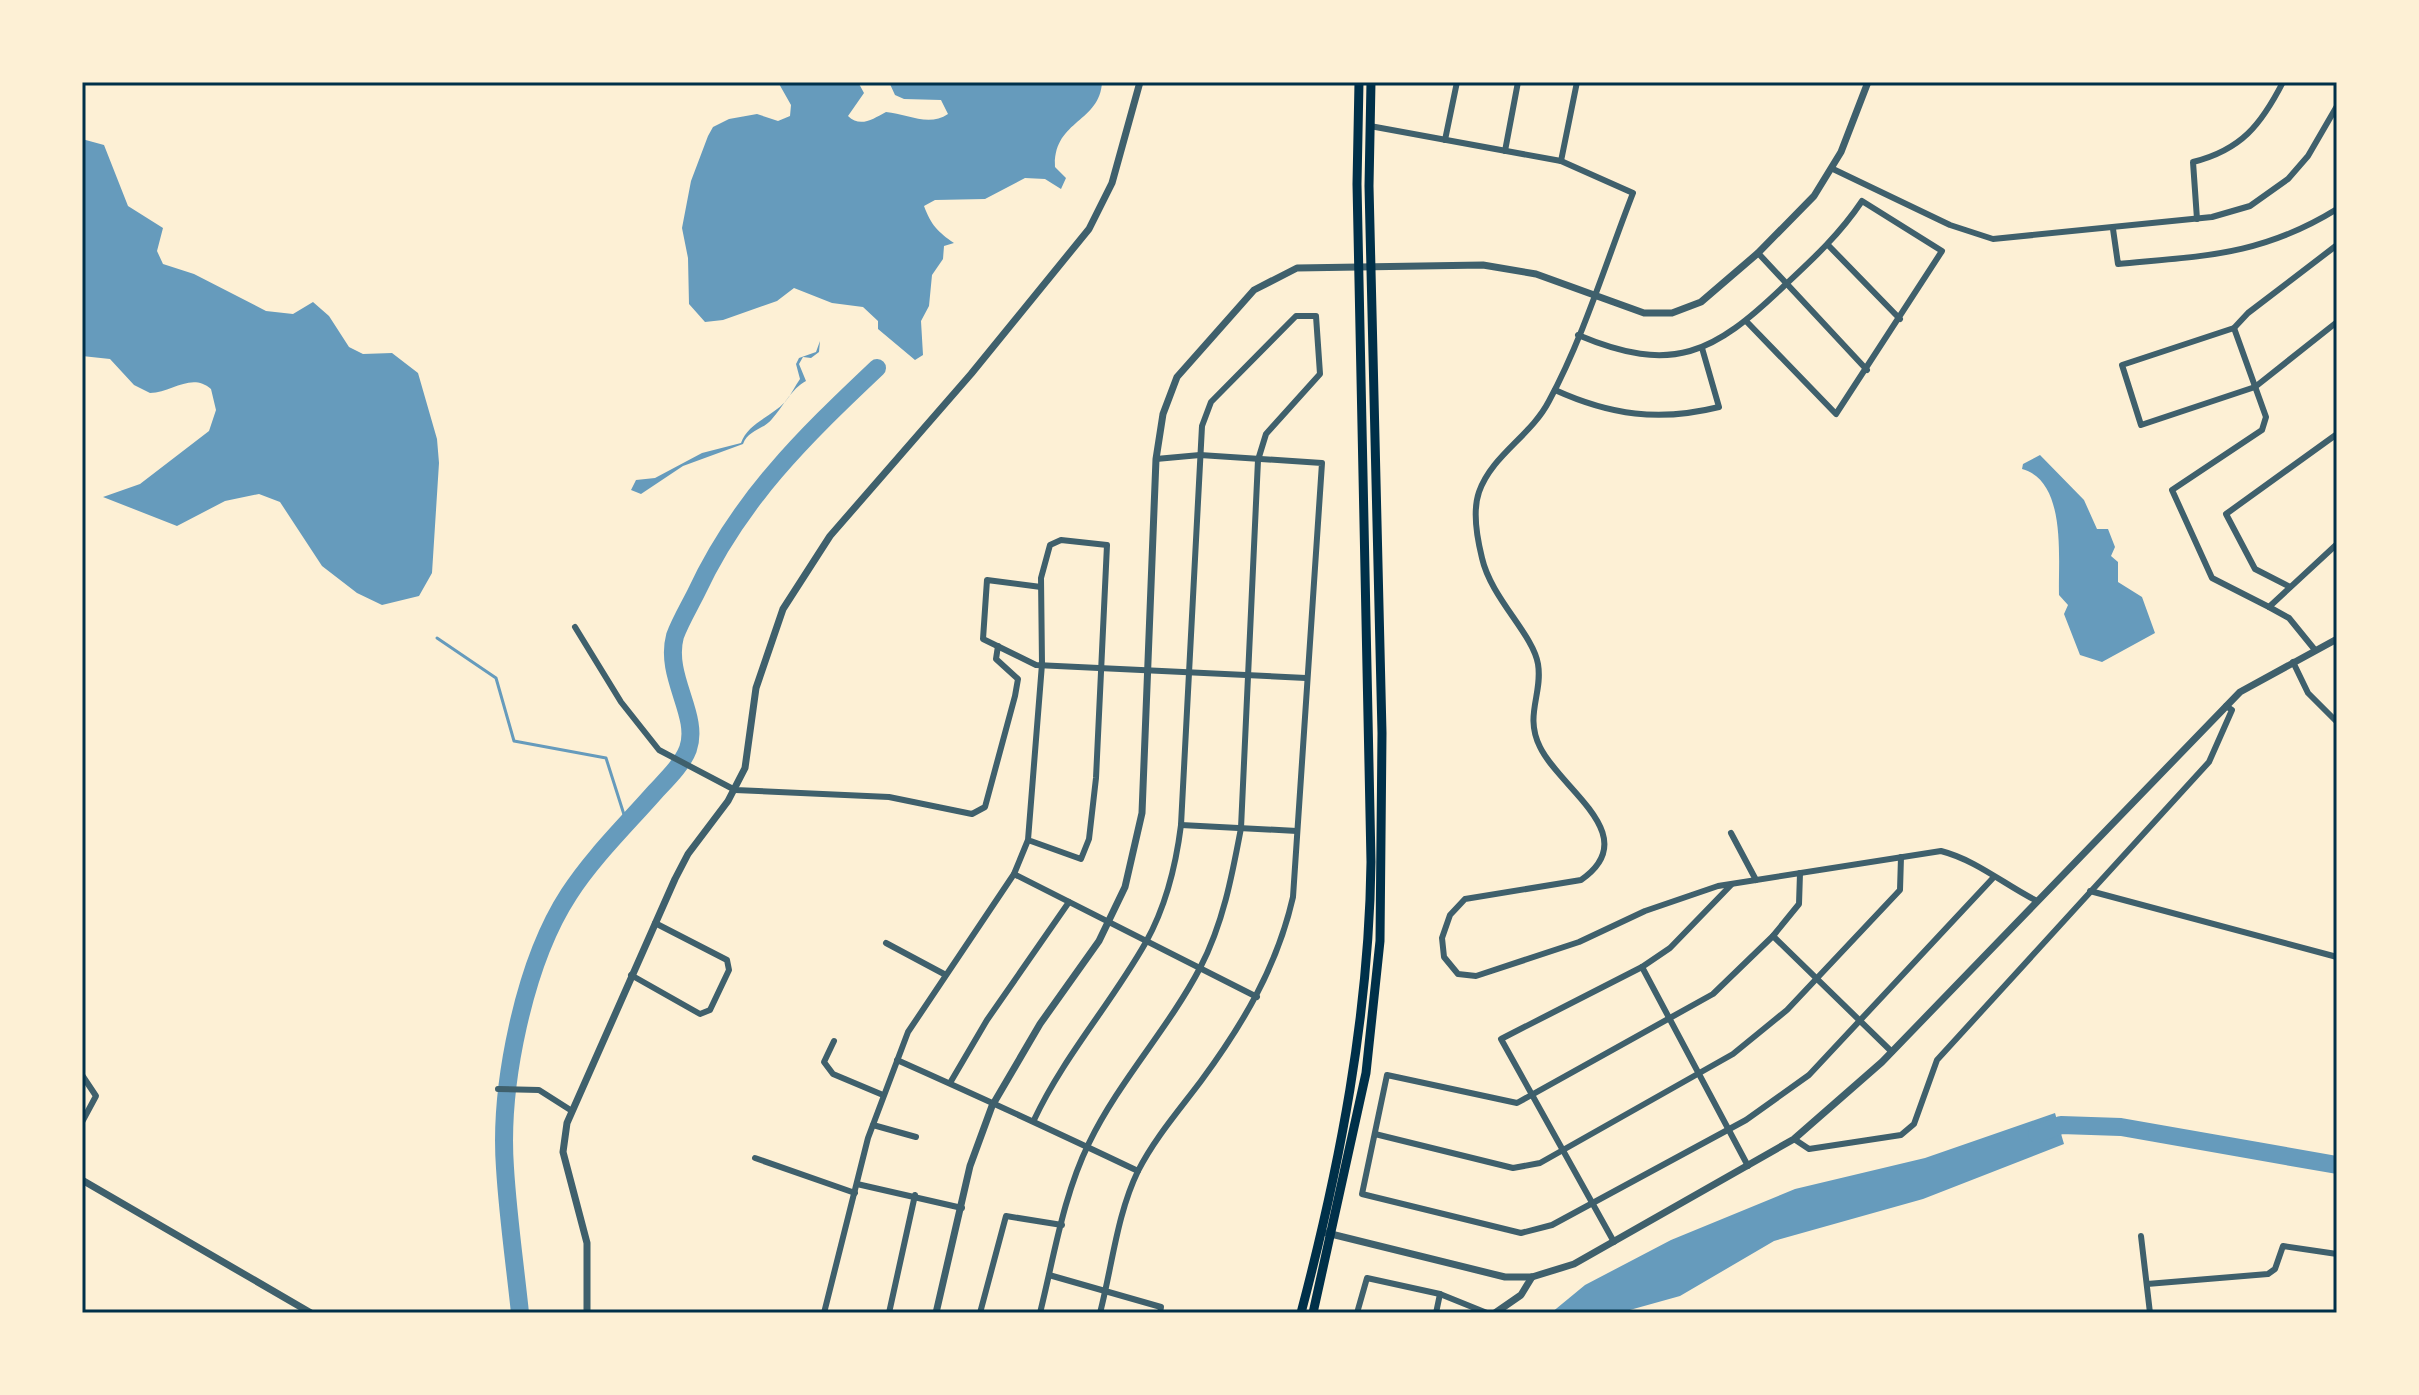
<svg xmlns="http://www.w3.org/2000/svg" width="2419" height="1395" font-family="'DM Sans',sans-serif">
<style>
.water{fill:#669bbc}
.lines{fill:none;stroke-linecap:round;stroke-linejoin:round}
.stream{stroke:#669bbc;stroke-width:3}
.river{stroke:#669bbc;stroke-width:18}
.minor{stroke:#3f606c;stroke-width:6}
.tertiary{stroke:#3f606c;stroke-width:7}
.primary{stroke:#003049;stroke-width:9}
.neatline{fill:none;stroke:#003049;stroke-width:3}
</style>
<rect width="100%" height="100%" fill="#fdf0d5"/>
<!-- water -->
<g class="water">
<path d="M778 82H858L864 93 848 116C860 128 873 119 886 112 907 114 929 127 948 114L941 100 904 99 895 95 889 82H1102C1100 123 1053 120 1055 167L1066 178 1061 189 1045 179 1025 178 985 199 935 200 924 206C931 225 938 232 954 243L944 246 943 259 932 275 929 306 921 321 923 355 915 360 878 329V321L863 307 832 303 794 288 777 301 723 320 705 322 689 304 688 258 682 228 691 181 708 136 713 127 729 119 757 114 778 121 790 116 791 105Z"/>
<path d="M82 139 104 145 128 206 163 228 157 251 163 264 194 274 266 311 293 314 313 302 329 316 349 347 363 354 392 353 418 373 437 439 439 463 432 573 419 596 382 605 357 593 322 566 280 502 259 494 225 501 177 526 103 497 140 484 209 431 216 410 211 389C191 372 172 393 150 393L134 385 110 359 82 356Z"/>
<path d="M820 341 819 352 811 358 803 357 799 364 806 381C792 388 782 408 772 419 763 430 748 430 743 444L683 466 641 494 631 490 636 480 655 478 702 453 741 443C748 423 771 417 785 402 791 395 795 386 800 379L796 364 799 358 816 352Z"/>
<path d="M2040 455 2084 500 2097 529H2108L2115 547 2111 556 2118 562V582L2142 597 2155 633 2102 662 2080 655 2064 614 2068 605 2059 595C2058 558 2067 481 2022 469L2023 464Z"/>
<polygon points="2055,1113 2064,1144 1923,1199 1774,1241 1680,1296 1619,1313 1551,1313 1585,1285 1671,1240 1795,1189 1925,1158"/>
</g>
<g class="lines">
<!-- stream -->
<polyline class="stream" points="437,638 496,678 514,741 606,758 627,824"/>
<!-- river -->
<g class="river">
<polyline points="2037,1134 2061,1125 2121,1127 2337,1165"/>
<path d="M520 1313C515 1265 508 1217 505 1168 499 1086 524 963 569 894 593 857 626 825 655 792 666 780 682 765 688 749 700 715 664 677 675 636 680 622 689 607 696 593 739 500 804 437 877 368"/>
</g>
<!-- minor -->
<g class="minor">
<path d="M1370 126 1561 161 1633 193C1606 262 1584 336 1549 401 1531 436 1492 455 1479 492 1472 512 1477 538 1482 558 1491 598 1533 634 1538 664 1543 694 1524 715 1540 747 1560 789 1645 836 1581 880L1465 899 1450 915 1442 938 1444 957 1458 974 1476 976 1579 942 1645 911 1718 886 1941 851C1976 860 2005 885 2037 901"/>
<polyline points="1445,140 1457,82"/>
<polyline points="1505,151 1518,82"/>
<polyline points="1561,161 1577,82"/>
<polyline points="1833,169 1950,225 1993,239 2212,217 2250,206 2288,179 2308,156 2337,106"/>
<path d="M2197 219 2193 162C2241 150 2261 125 2283 82"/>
<path d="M2113 229 2118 264C2203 256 2261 256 2337 209"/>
<polyline points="1828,245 1900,319"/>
<polyline points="2337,245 2248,313 2234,328 2122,365 2141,425 2255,387 2337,322"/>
<polyline points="1758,253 1867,370"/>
<polyline points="2234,328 2266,417 2262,430 2172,490 2212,578 2269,607"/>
<path d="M1578 335C1673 375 1713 354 1784 286 1813 259 1840 234 1862 201L1942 251 1836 414 1747 322"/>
<path d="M1555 390C1610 415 1659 422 1719 407L1702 348"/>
<polyline points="1041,587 987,580 983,639 1036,665 1306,678"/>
<polyline points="2290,587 2255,569 2226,514 2337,434"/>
<polyline points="575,627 621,702 659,750 735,790 889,797 972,814 985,807 1015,696 1018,679 996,659 998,646"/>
<polyline points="2315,650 2289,618 2269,607 2337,544"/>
<polyline points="2293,662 2308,693 2337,722"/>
<polyline points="1181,825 1297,831"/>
<polyline points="1731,833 1756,880"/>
<polyline points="1800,873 1799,904 1773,936 1713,994 1517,1103 1387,1075 1362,1194 1521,1233 1552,1225 1746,1120 1809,1075 1993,878"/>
<polyline points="1014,874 1257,997"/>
<polyline points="2090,891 2337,957"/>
<polyline points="1773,936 1892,1052"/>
<polyline points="886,943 944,974"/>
<polyline points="1642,967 1748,1166"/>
<polyline points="631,975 700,1014 710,1010 729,970 727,960 655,923"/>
<polyline points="834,1041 824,1062 833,1074 883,1095"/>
<path d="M897 1060C978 1096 1058 1133 1138 1171"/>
<polyline points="82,1075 96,1096 82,1122"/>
<polyline points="950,1083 987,1020 1069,902"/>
<polyline points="498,1089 539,1090 572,1111"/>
<path d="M1034 1120C1064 1056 1111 1004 1146 942 1166 906 1176 865 1181 825L1202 426 1211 402 1296 316H1316L1320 374 1266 434 1258 460 1241 828C1232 876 1223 924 1200 968 1168 1029 1119 1081 1089 1143 1063 1196 1054 1257 1040 1313"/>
<polyline points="873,1125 916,1137"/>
<polyline points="1375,1134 1513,1168 1540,1163 1733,1054 1787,1010 1900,890 1901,857"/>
<polyline points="1794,1139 1809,1149 1901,1135 1914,1124 1937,1060 2209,762 2232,710 2226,706"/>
<polyline points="755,1158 855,1193"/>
<polyline points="857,1184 962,1208"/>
<polyline points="2141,1236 2150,1313"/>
<polyline points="1614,1242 1501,1039 1642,967 1670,948 1731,885"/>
<polyline points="1049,1275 1161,1307 1160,1313"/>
<polyline points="2147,1284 2268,1274 2275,1269 2283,1246 2337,1254"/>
<polyline points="824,1313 868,1138 908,1032 1014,874 1028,840 1042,664 1041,578 1050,545 1061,540 1107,545 1096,778 1089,839 1081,859 1028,840"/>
<polyline points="889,1313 915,1195"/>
<polyline points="980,1313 1006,1216 1062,1225"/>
<path d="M1100 1313C1112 1267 1117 1214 1138 1171 1154 1139 1180 1109 1201 1081 1243 1024 1277 967 1293 897L1322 463 1200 455 1156 459"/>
<polyline points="1357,1313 1367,1278 1440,1294 1487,1313"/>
<polyline points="1436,1313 1440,1294"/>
</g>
<!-- tertiary -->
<g class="tertiary">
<polyline points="82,1180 311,1313"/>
<polyline points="1327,1233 1505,1277 1532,1277 1574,1264 1794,1139 1882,1062 2240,692 2337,639"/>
<polyline points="587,1313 587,1243 563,1152 567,1123 675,879 688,854 728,801 745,768 756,688 783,609 830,536 971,374 1089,229 1112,183 1140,82"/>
<polyline points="936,1313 970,1166 992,1106 1040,1024 1099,941 1125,887 1142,813 1156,459 1163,414 1177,377 1254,290 1297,268 1483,265 1536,274 1644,313 1672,313 1701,302 1758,253 1814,196 1841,152 1868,82"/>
<polyline points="1495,1313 1521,1295 1532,1277"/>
</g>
<!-- primary -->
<g class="primary">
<path d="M1301 1313C1340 1165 1369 1016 1371 862L1357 184 1359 82"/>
<polyline points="1313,1313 1366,1073 1380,941 1382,733 1369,186 1371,82"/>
</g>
</g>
<!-- border -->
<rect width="2419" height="1395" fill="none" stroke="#fdf0d5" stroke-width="168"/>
<rect x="84" y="84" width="2251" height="1227" class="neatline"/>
</svg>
